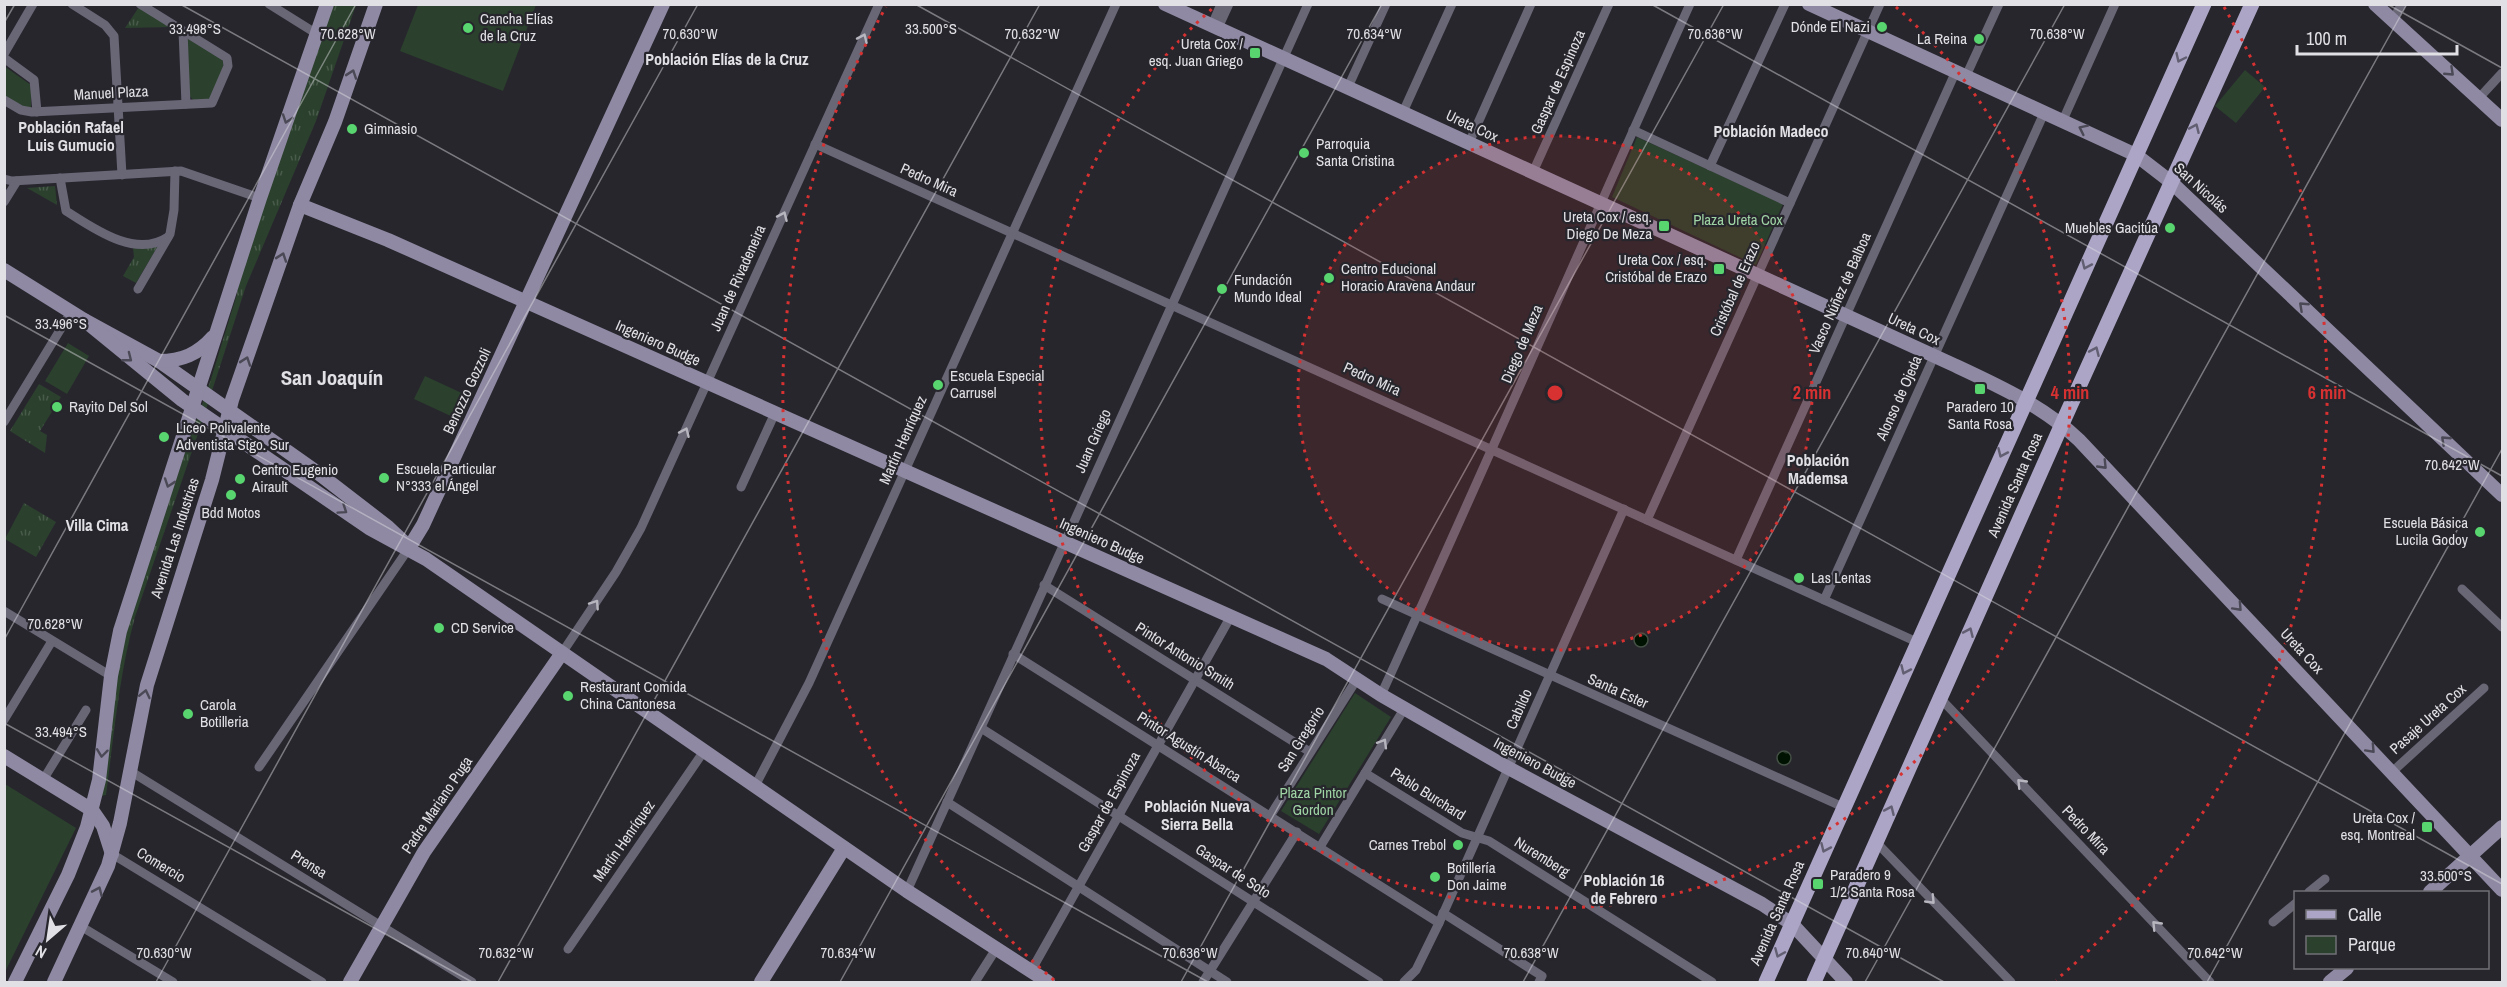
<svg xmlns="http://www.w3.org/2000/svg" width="2507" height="987" font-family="'Archivo Narrow',sans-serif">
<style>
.grass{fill:url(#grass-tufts)}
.park{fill:#2b402d}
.water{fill:url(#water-ripples);stroke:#445045;stroke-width:1.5}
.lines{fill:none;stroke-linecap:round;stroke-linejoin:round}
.street{stroke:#696676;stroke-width:9}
.secondary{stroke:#8f89a3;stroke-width:14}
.primary{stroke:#aca5c6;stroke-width:15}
.oneway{stroke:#b7b5be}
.oneway2{stroke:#635f72}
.oneway3{stroke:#4b4956}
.ticks{fill:none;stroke:#e1e0e4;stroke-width:1.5;stroke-opacity:0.45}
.ring{fill:none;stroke:#d73131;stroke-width:3;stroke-dasharray:3 6}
.poi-dot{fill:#59d56f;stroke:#27262d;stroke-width:2}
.labels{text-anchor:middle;stroke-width:4.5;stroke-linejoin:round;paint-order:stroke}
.poi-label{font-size:15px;fill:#e1e0e4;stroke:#27262d;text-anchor:start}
.street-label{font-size:15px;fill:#e1e0e4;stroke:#27262d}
.park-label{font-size:15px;fill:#9fd4a4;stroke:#27262d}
.neighbourhood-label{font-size:16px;font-weight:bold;fill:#e1e0e4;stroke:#27262d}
.district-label{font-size:21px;font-weight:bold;fill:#e1e0e4;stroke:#27262d}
.ticks-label{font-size:15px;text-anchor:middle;fill:#e1e0e4;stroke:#27262d;stroke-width:4.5;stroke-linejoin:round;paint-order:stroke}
.centre{fill:#d73131;stroke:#27262d;stroke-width:3}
.ring-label{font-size:18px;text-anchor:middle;font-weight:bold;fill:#d73131;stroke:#27262d;stroke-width:4.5;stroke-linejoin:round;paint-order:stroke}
</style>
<defs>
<pattern id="grass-tufts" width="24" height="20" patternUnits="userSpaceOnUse" patternTransform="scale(1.5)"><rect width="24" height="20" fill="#2b402d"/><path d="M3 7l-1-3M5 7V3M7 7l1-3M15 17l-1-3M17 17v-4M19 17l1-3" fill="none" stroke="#495b4b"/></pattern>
<pattern id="water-ripples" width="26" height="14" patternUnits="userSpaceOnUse" patternTransform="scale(1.5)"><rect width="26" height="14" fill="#001201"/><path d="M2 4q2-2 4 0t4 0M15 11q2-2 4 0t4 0" fill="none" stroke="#253426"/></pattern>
</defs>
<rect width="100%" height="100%" fill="#27262d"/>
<!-- grass -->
<g class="grass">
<path d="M333 5H356L316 121 246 286 199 431 135 617C119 675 114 735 106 795L101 796 120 650 137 590 211 379 237 294 238 279Z"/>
<polygon points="139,7 171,27 125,28"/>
<polygon points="55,186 57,205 27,188"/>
<polygon points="158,246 136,283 123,276 134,257 133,248"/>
<polygon points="39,384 61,397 40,431 47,435 45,453 10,431"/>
<polygon points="24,503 56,522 36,557 5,539"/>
</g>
<!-- park -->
<g class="park">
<polygon points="418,5 536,5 503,91 400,51"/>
<polygon points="188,38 222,59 224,64 211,100 193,100 189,95 186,40"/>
<polygon points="4,66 31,85 31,109 20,108 5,98"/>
<polygon points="2245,70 2265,87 2236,123 2215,106"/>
<polygon points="1637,137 1783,204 1756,265 1612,197"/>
<polygon points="68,343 89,356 67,394 45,381"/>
<polygon points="425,376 466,395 455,418 414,399"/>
<polygon points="1355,693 1391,717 1319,834 1281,811"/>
<polygon points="5,784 76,828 5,972"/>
</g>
<!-- water -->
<g class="water">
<circle cx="1641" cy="640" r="7"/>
<circle cx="1784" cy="758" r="7"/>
</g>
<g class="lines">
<!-- street -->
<g class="street">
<polyline points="72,4 105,25 114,36 122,175"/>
<polyline points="269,4 317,34"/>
<polyline points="2393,19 2402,4"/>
<polyline points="1212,25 1221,4"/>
<polyline points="1218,28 1229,4"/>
<polyline points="183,31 186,104"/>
<polyline points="4,54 33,4"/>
<polyline points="4,58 34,80 37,112"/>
<polyline points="1966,76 1999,4"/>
<polyline points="1348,87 1386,4"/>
<polyline points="2479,98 2502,73"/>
<polyline points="4,100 21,110 32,112 212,103 228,66 227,58 140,4"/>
<polyline points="1403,112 1452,4"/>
<polyline points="2063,120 2115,4"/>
<polyline points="1633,130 1790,203"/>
<polyline points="1469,143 1531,4"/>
<polyline points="815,144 1917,642"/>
<polyline points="1710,166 1785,4"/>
<polyline points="1533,172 1609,4"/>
<path d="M60 178 66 211C93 228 135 259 168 237"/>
<polyline points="4,179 12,181 181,171 260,198"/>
<polyline points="4,202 17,181"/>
<polyline points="138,289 170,234 174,210 175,171"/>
<polyline points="4,422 71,312"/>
<polyline points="741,487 775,413"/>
<polyline points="1647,520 1880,4"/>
<polyline points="1736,560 1956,71"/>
<polyline points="1044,585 1310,752"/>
<polyline points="2462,589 2502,627"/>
<polyline points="1382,599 1843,807"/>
<polyline points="1824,600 2045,111"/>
<polyline points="4,611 111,676"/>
<polyline points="562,653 616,572 641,528 879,4"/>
<polyline points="1013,654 1439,923"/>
<path d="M1381 695C1486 466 1586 234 1690 4"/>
<polyline points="1940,698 2210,982"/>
<polyline points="4,720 52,641"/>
<polyline points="981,728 1379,982"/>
<polyline points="259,767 409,548"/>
<polyline points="130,771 472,982"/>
<polyline points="2392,772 2484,688"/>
<polyline points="1365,773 1462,833 1489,841 1712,982"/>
<polyline points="43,780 86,710"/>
<polyline points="755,786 809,683 1116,4"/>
<polyline points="947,802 1227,982"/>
<polyline points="1270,816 1357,679"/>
<polyline points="1876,842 2011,982"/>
<polyline points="1320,847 1404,709"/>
<polyline points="112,854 322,982"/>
<polyline points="907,891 1308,4"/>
<polyline points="2309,892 2325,879"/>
<polyline points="1443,913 1542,976 1539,982"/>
<polyline points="2273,922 2296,903"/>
<polyline points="82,927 173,982"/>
<polyline points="568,949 704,751"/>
<polyline points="1031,971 1231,616"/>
<polyline points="975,982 996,949"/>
<polyline points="1203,982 1297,832"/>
<polyline points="1404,982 1416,970 1439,923 1624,509"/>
</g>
<!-- secondary -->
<g class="secondary">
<path d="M1165 4 1954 365C1999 386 2043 406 2079 440L2502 890"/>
<polyline points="1809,4 2136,155 2171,182 2502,495"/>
<polyline points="2375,4 2502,120"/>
<polyline points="300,205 388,240 1326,659 1381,695 1501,764 1762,904 1792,924 1846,982"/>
<polyline points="4,270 84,320 159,361 318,473 388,527 404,542"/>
<polyline points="84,320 182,400 369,528 426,559 907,891 1048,982"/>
<path d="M159 361C182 361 198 354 213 337"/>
<polyline points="409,548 423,525 663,4"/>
<polyline points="4,756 92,810 103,826 112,854"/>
<polyline points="2430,892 2502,827"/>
<polyline points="15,982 68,875 87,827 99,780 111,676 120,631 260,198 327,4"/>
<polyline points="54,982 108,866 120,823 147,685 212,480 232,400 300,205 335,122 376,4"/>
<polyline points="350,982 424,852 562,653"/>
<polyline points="761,982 844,848"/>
<polyline points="2330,982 2347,968"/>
</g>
<!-- primary -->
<g class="primary">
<polyline points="1766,982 2204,4"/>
<polyline points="1814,982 2062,424 2252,4"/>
</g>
</g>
<!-- one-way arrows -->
<defs><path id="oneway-chevron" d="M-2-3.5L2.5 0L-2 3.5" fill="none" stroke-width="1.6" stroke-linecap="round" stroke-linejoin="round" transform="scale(1.5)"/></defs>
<g class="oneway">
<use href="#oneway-chevron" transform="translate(863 38) rotate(-66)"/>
<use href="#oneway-chevron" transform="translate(783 216) rotate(-66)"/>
<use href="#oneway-chevron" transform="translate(685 432) rotate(-66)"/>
<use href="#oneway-chevron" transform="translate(595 604) rotate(-56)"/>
<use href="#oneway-chevron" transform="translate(1383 743) rotate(-59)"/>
<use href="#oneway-chevron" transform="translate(2021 783) rotate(-134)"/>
<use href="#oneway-chevron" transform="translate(1931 900) rotate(46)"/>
<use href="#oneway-chevron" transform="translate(2156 925) rotate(-134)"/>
</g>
<g class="oneway2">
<use href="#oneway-chevron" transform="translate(2180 58) rotate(115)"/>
<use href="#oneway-chevron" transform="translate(2195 128) rotate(-66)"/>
<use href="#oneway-chevron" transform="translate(2086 265) rotate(114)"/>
<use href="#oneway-chevron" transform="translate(2095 351) rotate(-66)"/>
<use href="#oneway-chevron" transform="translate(2002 453) rotate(114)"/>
<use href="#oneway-chevron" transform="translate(1969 632) rotate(-66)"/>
<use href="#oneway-chevron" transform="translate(1905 670) rotate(114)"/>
<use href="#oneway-chevron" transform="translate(1890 810) rotate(-66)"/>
<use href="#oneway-chevron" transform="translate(1825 848) rotate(114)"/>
<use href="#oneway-chevron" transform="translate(1779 953) rotate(113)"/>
</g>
<g class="oneway3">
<use href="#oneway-chevron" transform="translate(2450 72) rotate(43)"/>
<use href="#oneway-chevron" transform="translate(352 74) rotate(-71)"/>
<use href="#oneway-chevron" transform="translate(287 119) rotate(109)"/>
<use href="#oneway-chevron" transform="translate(2083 129) rotate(-154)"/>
<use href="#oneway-chevron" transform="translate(282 257) rotate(-71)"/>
<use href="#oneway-chevron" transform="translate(2303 306) rotate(-137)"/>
<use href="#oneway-chevron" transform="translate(128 358) rotate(38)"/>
<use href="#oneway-chevron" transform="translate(246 361) rotate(-71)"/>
<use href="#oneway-chevron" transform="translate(2445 440) rotate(-137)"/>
<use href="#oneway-chevron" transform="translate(2103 465) rotate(46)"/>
<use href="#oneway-chevron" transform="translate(169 483) rotate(109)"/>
<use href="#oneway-chevron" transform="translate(343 510) rotate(34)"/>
<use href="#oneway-chevron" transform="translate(2238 607) rotate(47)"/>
<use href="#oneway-chevron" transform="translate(145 694) rotate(-77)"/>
<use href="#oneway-chevron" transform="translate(2371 749) rotate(47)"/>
<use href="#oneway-chevron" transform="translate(102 753) rotate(97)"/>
<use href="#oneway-chevron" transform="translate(98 891) rotate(-66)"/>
</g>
<!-- ticks -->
<path class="ticks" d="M180 4 1944 982M915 4 2502 884M1651 4 2502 476M2387 4 2502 68M4 23 15 4M4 315 1208 982M4 640 356 4M4 723 472 982M156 982 698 4M498 982 1040 4M840 982 1382 4M1181 982 1724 4M1523 982 2065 4M1865 982 2407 4M2207 982 2502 449"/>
<!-- distance rings -->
<circle cx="1555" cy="393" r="257" fill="#d73131" fill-opacity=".12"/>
<g class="ring">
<circle cx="1555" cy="393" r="257"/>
<path d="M1896 7A515 515 0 1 1 1214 7"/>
<path d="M1054 980A772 772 0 0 1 886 7M2224 7A772 772 0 0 1 2056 980"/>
</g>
<!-- markers -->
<g class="poi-dot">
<circle cx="1882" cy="27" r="6"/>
<circle cx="468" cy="28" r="6"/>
<circle cx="1979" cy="39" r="6"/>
<rect x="1249" y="47" width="12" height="12" rx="3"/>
<circle cx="352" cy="129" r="6"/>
<circle cx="1304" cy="153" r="6"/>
<rect x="1658" y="220" width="12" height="12" rx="3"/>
<circle cx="2170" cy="228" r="6"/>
<rect x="1713" y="263" width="12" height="12" rx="3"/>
<circle cx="1329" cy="278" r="6"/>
<circle cx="1222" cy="289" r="6"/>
<circle cx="938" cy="385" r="6"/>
<rect x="1974" y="383" width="12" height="12" rx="3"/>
<circle cx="57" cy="407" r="6"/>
<circle cx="164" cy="437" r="6"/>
<circle cx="384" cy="478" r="6"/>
<circle cx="240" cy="479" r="6"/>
<circle cx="231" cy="495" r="6"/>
<circle cx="2480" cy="532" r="6"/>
<circle cx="1799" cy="578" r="6"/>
<circle cx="439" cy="628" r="6"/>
<circle cx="568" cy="696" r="6"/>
<circle cx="188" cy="714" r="6"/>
<rect x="2421" y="821" width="12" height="12" rx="3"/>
<circle cx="1458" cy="845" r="6"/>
<circle cx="1435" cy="877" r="6"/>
<rect x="1812" y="878" width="12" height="12" rx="3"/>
</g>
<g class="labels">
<!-- poi labels -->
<g class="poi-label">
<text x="480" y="24">Cancha Elías<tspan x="480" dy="17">de la Cruz</tspan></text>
<text x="1870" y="32" text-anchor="end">Dónde El Nazi</text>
<text x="1967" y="44" text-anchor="end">La Reina</text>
<text x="1243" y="49" text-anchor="end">Ureta Cox /<tspan x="1243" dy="17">esq. Juan Griego</tspan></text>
<text x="364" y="134">Gimnasio</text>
<text x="1316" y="149">Parroquia<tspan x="1316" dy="17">Santa Cristina</tspan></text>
<text x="1652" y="222" text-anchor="end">Ureta Cox / esq.<tspan x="1652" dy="17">Diego De Meza</tspan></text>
<text x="2158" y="233" text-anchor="end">Muebles Gacitúa</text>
<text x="1707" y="265" text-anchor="end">Ureta Cox / esq.<tspan x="1707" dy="17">Cristóbal de Erazo</tspan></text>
<text x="1341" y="274">Centro Educional<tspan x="1341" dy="17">Horacio Aravena Andaur</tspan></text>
<text x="1234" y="285">Fundación<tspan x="1234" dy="17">Mundo Ideal</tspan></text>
<text x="950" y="381">Escuela Especial<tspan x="950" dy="17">Carrusel</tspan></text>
<text x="69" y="412">Rayito Del Sol</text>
<text x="1980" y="412" text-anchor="middle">Paradero 10<tspan x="1980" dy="17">Santa Rosa</tspan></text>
<text x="176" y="433">Liceo Polivalente<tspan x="176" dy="17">Adventista Stgo. Sur</tspan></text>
<text x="396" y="474">Escuela Particular<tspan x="396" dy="17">N°333 el Ángel</tspan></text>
<text x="252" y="475">Centro Eugenio<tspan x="252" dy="17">Airault</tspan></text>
<text x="231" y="518" text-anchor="middle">Bdd Motos</text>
<text x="2468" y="528" text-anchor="end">Escuela Básica<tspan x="2468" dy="17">Lucila Godoy</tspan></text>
<text x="1811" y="583">Las Lentas</text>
<text x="451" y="633">CD Service</text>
<text x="580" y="692">Restaurant Comida<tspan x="580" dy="17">China Cantonesa</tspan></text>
<text x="200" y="710">Carola<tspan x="200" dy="17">Botilleria</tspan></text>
<text x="2415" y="823" text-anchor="end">Ureta Cox /<tspan x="2415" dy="17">esq. Montreal</tspan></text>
<text x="1446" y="850" text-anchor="end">Carnes Trebol</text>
<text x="1447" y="873">Botillería<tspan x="1447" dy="17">Don Jaime</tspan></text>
<text x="1830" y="880">Paradero 9<tspan x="1830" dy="17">1/2 Santa Rosa</tspan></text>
</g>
<!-- street labels -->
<g class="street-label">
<text transform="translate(1558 82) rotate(-66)" y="5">Gaspar de Espinoza</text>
<text transform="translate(111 93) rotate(-3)" y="5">Manuel Plaza</text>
<text transform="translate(1472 126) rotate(25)" y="5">Ureta Cox</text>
<text transform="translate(929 180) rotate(24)" y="5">Pedro Mira</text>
<text transform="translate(2201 188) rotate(42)" y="5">San Nicolás</text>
<text transform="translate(738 278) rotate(-66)" y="5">Juan de Rivadeneira</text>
<text transform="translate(1735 289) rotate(-66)" y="5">Cristóbal de Erazo</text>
<text transform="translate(1840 293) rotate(-66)" y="5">Vasco Núñez de Balboa</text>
<text transform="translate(1914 329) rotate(25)" y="5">Ureta Cox</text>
<text transform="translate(658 343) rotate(24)" y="5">Ingeniero Budge</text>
<text transform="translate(1522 344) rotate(-67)" y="5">Diego de Meza</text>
<text transform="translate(1372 379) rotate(24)" y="5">Pedro Mira</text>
<text transform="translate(467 391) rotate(-65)" y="5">Benozzo Gozzoli</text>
<text transform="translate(1899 398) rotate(-66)" y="5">Alonso de Ojeda</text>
<text transform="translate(903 440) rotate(-66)" y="5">Martín Henríquez</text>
<text transform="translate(1093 441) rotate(-66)" y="5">Juan Griego</text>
<text transform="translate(2015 485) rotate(-66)" y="5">Avenida Santa Rosa</text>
<text transform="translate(175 538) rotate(-72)" y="5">Avenida Las Industrias</text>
<text transform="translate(1102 541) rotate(24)" y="5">Ingeniero Budge</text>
<text transform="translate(2302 651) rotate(47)" y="5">Ureta Cox</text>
<text transform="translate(1185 656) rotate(32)" y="5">Pintor Antonio Smith</text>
<text transform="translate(1618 691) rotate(24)" y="5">Santa Ester</text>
<text transform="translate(1519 709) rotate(-66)" y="5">Cabildo</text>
<text transform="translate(2428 719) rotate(-42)" y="5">Pasaje Ureta Cox</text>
<text transform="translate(1301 739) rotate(-58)" y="5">San Gregorio</text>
<text transform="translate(1189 747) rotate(32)" y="5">Pintor Agustín Abarca</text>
<text transform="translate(1535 763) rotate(28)" y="5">Ingeniero Budge</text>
<text transform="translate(1428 794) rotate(32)" y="5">Pablo Burchard</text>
<text transform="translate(1109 802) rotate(-61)" y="5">Gaspar de Espinoza</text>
<text transform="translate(437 805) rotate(-56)" y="5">Padre Mariano Puga</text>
<text transform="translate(2086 830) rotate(46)" y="5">Pedro Mira</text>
<text transform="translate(624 841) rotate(-55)" y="5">Martín Henríquez</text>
<text transform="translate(1542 857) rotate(32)" y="5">Nuremberg</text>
<text transform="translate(309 864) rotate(32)" y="5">Prensa</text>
<text transform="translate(161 865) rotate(31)" y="5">Comercio</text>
<text transform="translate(1233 871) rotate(33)" y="5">Gaspar de Soto</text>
<text transform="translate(1777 913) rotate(-66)" y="5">Avenida Santa Rosa</text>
</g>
<!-- park labels -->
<g class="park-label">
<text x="1738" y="225">Plaza Ureta Cox</text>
<text x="1313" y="798">Plaza Pintor<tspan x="1313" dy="17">Gordon</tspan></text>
</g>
<!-- neighbourhood labels -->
<g class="neighbourhood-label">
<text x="727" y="65">Población Elías de la Cruz</text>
<text x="71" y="133">Población Rafael<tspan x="71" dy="18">Luis Gumucio</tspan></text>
<text x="1771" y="137">Población Madeco</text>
<text x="1818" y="466">Población<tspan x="1818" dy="18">Mademsa</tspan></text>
<text x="97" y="531">Villa Cima</text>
<text x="1197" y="812">Población Nueva<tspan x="1197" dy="18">Sierra Bella</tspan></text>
<text x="1624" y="886">Población 16<tspan x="1624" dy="18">de Febrero</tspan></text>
</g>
<!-- district labels -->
<g class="district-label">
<text x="332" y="385">San Joaquín</text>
</g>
</g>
<g class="ticks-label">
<text x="931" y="34">33.500°S</text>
<text x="195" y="34">33.498°S</text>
<text x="348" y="39">70.628°W</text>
<text x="690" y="39">70.630°W</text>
<text x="1032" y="39">70.632°W</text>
<text x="1374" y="39">70.634°W</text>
<text x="1715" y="39">70.636°W</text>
<text x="2057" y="39">70.638°W</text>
<text x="61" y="329">33.496°S</text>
<text x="2452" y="470">70.642°W</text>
<text x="55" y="629">70.628°W</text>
<text x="61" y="737">33.494°S</text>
<text x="2446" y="881">33.500°S</text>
<text x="164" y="958">70.630°W</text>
<text x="506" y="958">70.632°W</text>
<text x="848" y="958">70.634°W</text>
<text x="1190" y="958">70.636°W</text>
<text x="1531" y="958">70.638°W</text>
<text x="1873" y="958">70.640°W</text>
<text x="2215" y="958">70.642°W</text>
</g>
<circle cx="1555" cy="393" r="9" class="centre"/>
<g class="ring-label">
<text x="1812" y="399">2 min</text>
<text x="2070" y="399">4 min</text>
<text x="2327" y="399">6 min</text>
</g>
<!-- border -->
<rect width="2507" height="987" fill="none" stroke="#e1e0e4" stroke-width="12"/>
<!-- legend -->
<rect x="2294" y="891" width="195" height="78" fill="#27262d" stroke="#717076" stroke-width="1.5"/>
<rect x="2306" y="910" width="30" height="9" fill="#aca5c6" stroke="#717076" stroke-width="1.5"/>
<text x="2348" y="921" font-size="18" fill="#e1e0e4">Calle</text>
<rect x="2306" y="936" width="30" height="18" fill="#2b402d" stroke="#717076" stroke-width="1.5"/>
<text x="2348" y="951" font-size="18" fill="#e1e0e4">Parque</text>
<!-- north arrow -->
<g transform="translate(48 939) rotate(209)" stroke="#27262d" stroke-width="4.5" paint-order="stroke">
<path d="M0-4.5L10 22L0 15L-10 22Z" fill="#e1e0e4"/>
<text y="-9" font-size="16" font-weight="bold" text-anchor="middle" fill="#e1e0e4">N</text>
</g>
<!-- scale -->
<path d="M2297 45v9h160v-9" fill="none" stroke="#e1e0e4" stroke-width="3"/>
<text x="2306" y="45" font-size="18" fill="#e1e0e4" stroke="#27262d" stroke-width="4.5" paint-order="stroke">100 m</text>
</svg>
